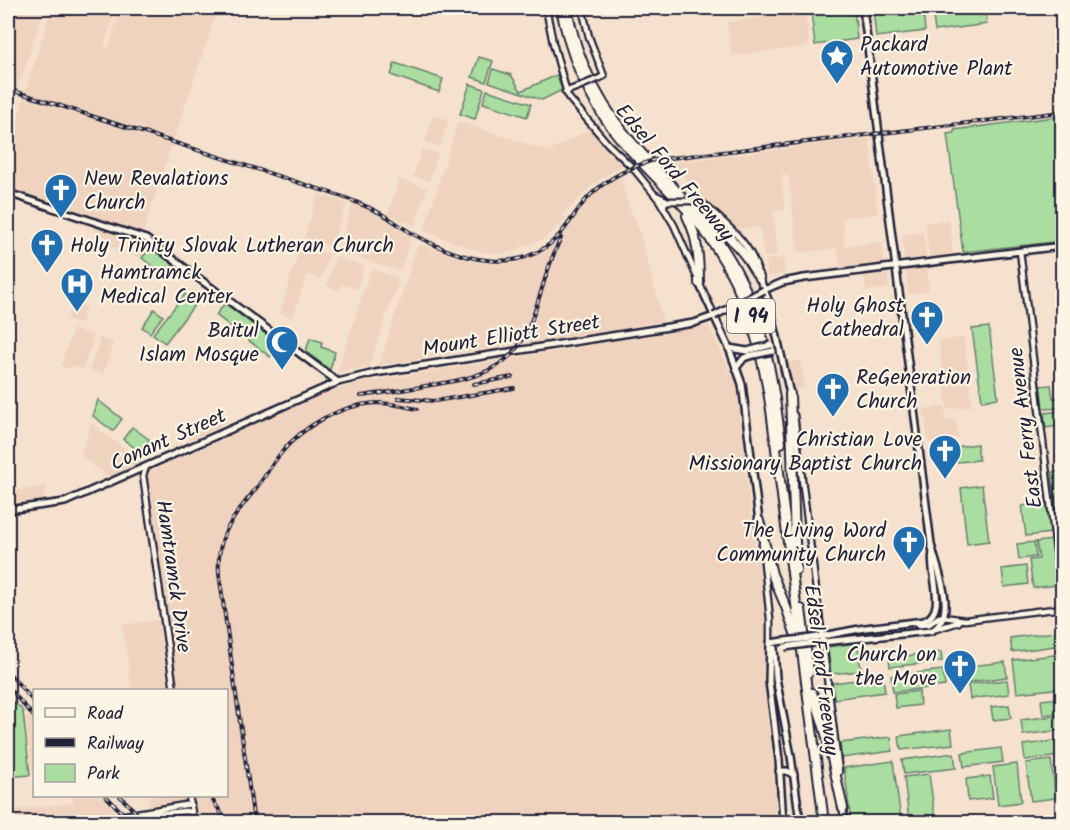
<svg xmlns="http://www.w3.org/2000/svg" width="1070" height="830" font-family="Kalam,sans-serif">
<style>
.built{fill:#f0d3be}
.green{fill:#a9dea0;stroke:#66806e;stroke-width:1.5}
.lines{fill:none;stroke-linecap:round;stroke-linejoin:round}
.tertiary-casing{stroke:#22223b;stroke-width:9}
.secondary-casing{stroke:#22223b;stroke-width:10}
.motorway-casing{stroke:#22223b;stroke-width:12}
.tertiary{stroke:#fcf5e5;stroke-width:4.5}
.secondary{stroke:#fcf5e5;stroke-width:5}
.motorway{stroke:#fcf5e5;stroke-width:8}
.rail-casing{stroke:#22223b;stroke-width:4}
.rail{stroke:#fcf5e5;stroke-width:1.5;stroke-dasharray:4.5;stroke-linecap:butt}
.tertiary-bridge-casing{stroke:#22223b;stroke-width:9;stroke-linecap:butt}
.secondary-bridge-casing{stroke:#22223b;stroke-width:10;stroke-linecap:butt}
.tertiary-bridge{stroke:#fcf5e5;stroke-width:4.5}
.secondary-bridge{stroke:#fcf5e5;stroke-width:5}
.labels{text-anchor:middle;stroke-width:4.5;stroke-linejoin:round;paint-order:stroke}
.shield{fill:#fcf5e5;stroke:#63616e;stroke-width:1.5}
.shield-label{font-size:20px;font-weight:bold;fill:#22223b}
.poi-label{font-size:21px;fill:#22223b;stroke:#fcf5e5;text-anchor:start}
.street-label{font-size:21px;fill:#22223b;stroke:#fcf5e5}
</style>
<rect width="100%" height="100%" fill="#f5e1ce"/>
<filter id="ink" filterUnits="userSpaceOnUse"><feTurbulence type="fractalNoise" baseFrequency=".0167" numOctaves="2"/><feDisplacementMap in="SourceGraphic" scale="12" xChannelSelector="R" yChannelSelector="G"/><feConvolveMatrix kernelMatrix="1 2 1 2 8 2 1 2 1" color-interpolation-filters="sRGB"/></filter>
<g filter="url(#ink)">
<!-- built -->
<g class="built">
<polygon points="8,8 44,8 18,88 8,84"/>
<polygon points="52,8 104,8 115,11 104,46 108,48 121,8 218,8 174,139 25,92"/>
<polygon points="805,12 809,46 731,56 727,22"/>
<polygon points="24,98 172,144 143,232 8,189 8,150"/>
<polygon points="433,115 448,120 440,147 425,142"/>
<polygon points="458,121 548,151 591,129 596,138 624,164 592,185 569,209 562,214 566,219 545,238 511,252 496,254 478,251 424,231"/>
<polygon points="869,138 878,214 842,218 845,246 882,242 885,262 840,268 837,248 798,253 788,175 781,176 785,210 773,211 778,255 764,257 760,227 734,229 669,163"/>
<polygon points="422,149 438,154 429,181 413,176"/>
<polygon points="621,176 628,204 640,233 663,321 526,344 560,241 570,224 593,195"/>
<polygon points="399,179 427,188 415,226 388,214"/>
<polygon points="318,194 346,203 332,247 304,238"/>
<polygon points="353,202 386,219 412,235 400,271 338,251"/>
<polygon points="949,220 953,254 929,257 925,223"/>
<polygon points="98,226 125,234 120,249 93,241"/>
<polygon points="923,232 926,257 905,260 902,235"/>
<polygon points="131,237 144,242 151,247 142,258 127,253"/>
<polygon points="418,244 471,261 488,264 508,264 528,258 555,244 528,326 519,344 379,365"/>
<polygon points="301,245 329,254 321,279 307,274 293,318 280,313"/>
<polygon points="336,257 364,266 357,289 342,284 339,290 326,286"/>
<polygon points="783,258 785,274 767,276 766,260"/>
<polygon points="927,267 929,291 908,294 906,270"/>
<polygon points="371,269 399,278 369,367 337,372"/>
<polygon points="887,272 889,288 866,291 864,275"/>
<polygon points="73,303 86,307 80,324 67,320"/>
<polygon points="709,326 737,385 750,510 766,616 763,676 773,767 777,822 199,822 194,796 226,796 226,690 178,690 147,473 324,394 353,384"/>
<polygon points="73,329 94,336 83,369 72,366 70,369 61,366"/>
<polygon points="964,337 972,406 947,409 939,341"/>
<polygon points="100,338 113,343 103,375 90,370"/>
<polygon points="801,360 804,388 795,389 789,362"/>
<polygon points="945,406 946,420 956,419 958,438 928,442 924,409"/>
<polygon points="211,417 223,426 190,440 180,433 184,427"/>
<polygon points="91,423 142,462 109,477 81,456"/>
<polygon points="47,486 42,500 8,505 12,491"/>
<polygon points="158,620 168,690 132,690 122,625"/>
<polygon points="29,716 34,722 34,770 32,770 26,720"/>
<polygon points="73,796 101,796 122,818 91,822 8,822 8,811 73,803"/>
<polygon points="148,796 184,796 185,801 150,805"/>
</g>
<!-- green -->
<g class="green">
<polygon points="854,8 857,39 815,45 811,12"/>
<polygon points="873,8 923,8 925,31 876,37"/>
<polygon points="932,8 985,8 987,24 935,31"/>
<polygon points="479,57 493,61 486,82 472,77"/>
<polygon points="395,63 443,79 439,92 391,75"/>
<polygon points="493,69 511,75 521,91 557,75 562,90 542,100 489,82"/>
<polygon points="470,84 484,89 475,119 460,114"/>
<polygon points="487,90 531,104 527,117 483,103"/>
<polygon points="1062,116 1062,241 963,252 947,134 954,133 954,130"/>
<polygon points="151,247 173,264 166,277 142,258"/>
<polygon points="185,294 196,303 165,343 153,334"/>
<polygon points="225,303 279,344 270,357 216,315"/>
<polygon points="154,309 163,316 150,333 142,327"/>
<polygon points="989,327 998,398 982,401 972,329"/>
<polygon points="310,338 322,342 321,347 335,352 330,370 306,351"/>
<polygon points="1051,385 1053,398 1062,398 1062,408 1043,409 1040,386"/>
<polygon points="98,400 122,419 113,431 93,416"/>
<polygon points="1062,411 1062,425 1046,428 1044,413"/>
<polygon points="132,427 150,440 143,445 139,451 123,439"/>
<polygon points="977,444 979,460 957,462 956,447"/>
<polygon points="1062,471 1062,506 1056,507 1052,472"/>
<polygon points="982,485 989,541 967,544 961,488"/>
<polygon points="1047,503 1051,533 1026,536 1022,506"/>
<polygon points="1052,540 1057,585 1033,588 1029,560 1039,559 1036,542"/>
<polygon points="1034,542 1036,557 1019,559 1017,544"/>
<polygon points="1026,566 1028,584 1004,587 1002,569"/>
<polygon points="1062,631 1062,645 1012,652 1010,638"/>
<polygon points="858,643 861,671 831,674 828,647"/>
<polygon points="941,652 942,661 890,667 889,658"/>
<polygon points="1062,654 1062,688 1017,693 1013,660"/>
<polygon points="1005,662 1007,677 955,684 953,668"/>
<polygon points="943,670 945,686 893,692 891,676"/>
<polygon points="883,677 885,692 834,699 832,683"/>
<polygon points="1007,680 1009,694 970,699 968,684"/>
<polygon points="919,691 920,705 896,708 894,694"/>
<polygon points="8,695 23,711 30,775 8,777"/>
<polygon points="1062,698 1062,713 1043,715 1041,700"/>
<polygon points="1009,705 1011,718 993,720 991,707"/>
<polygon points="1062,715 1062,730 1023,735 1021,720"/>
<polygon points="951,729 953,744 901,750 899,736"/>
<polygon points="891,737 892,751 842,758 840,743"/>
<polygon points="1062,740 1062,756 1025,760 1023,745"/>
<polygon points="1001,748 1003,762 964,767 962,753"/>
<polygon points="954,753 956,768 904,774 902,760"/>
<polygon points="1051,760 1056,798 1031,801 1026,763"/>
<polygon points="893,761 901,820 851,822 844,768"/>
<polygon points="1017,764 1021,802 998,805 993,767"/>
<polygon points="929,774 935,817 909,820 904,777"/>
<polygon points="990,776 993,798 968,801 966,779"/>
<polygon points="182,815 187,822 149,822 147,818"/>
</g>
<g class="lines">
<!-- tertiary casing -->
<g class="tertiary-casing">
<g id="tertiary">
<polyline points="546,8 553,43 568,97 608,144 633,168 659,200 674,225 697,277"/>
<polyline points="582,8 589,37 604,76 600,78"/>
<polyline points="565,92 578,87"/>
<polyline points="656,195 668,201 664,203 664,207"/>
<path d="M697 201 704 204C725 224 749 241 757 269"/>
<polyline points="1020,251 1062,600"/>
<polyline points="794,415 839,772"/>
<polyline points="146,467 143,475 174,690"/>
<polyline points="762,544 770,619 770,643"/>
<polyline points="944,617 965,620 1062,608"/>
<polyline points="936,629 959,622"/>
<polyline points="189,796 192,812 185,811 115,819 119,816 191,804"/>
<polyline points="843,808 844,822"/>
<polyline points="82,822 115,819"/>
</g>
</g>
<!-- secondary casing -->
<g class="secondary-casing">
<g id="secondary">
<polyline points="8,193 146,239 338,382"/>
<polyline points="759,277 769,302 790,394"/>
<polyline points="699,283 729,348 742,384 759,521"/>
<polyline points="764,290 783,282 804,278 1062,246"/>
<polyline points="729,348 747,351"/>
<polyline points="736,368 744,358 749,356"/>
<polyline points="8,510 65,502 338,382 375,373 694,323 714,316"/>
<polyline points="918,625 929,624 939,617 944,617"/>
<path d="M812 638 865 628 924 621C949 611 928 572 933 552"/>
<path d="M813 643 931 631C960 616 936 568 931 544L863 8"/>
<polyline points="774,648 776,678 791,756 800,822"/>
<polyline points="779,771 787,771 794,775"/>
<polyline points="783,822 779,760 769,681 770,643 784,641"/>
</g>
</g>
<!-- motorway casing -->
<g class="motorway-casing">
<g id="motorway">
<path d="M561 8C569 51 585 92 612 128 642 168 683 199 711 240 747 292 762 349 771 410L824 822"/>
<path d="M567 8C577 64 604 114 643 155 673 188 705 218 728 256 763 313 773 377 781 443"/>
<path d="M693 207C712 217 729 236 743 253 749 260 753 270 759 277"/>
<path d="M687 216C698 238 699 259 699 283"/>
<polyline points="790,394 796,570"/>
<polyline points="759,521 772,574 786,607 795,633"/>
<polyline points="801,609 809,672"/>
<path d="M812 693C828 730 834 770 843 808"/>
</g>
</g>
<!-- tertiary -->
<use href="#tertiary" class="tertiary"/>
<!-- secondary -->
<use href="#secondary" class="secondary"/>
<!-- motorway -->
<use href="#motorway" class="motorway"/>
<!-- rail casing -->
<g class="rail-casing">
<g id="rail">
<path d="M8 89 337 195C352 200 366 206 380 213 392 219 402 228 415 235 460 260 523 279 562 232 570 222 576 212 584 202 602 181 627 168 654 160L1062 112"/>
<polyline points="474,384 512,377"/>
<path d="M361 396C383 393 404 390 425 386 468 379 509 374 528 329 541 299 546 266 561 238"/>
<polyline points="398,398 435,401 514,388"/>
<polyline points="8,672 34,702"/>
<polyline points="8,687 34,717"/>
<polyline points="106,796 131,822"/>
<polyline points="120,796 145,822"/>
<polyline points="210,796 227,822"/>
<path d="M254 822 219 573C216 535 233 518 254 491 264 479 271 465 281 453 303 426 340 405 376 403 390 403 403 406 417 409"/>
</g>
</g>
<!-- rail -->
<use href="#rail" class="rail"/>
<!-- tertiary-bridge casing -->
<g class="tertiary-bridge-casing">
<g id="tertiary-bridge">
<polyline points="578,87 600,78"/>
<polyline points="668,201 697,201"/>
</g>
</g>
<!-- secondary-bridge casing -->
<g class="secondary-bridge-casing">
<g id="secondary-bridge">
<polyline points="714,316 764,290"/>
<polyline points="747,351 771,345"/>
<polyline points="749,356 773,351"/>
<polyline points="784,641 812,638"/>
<polyline points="785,647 813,643"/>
</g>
</g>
<!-- tertiary-bridge -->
<use href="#tertiary-bridge" class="tertiary-bridge"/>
<!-- secondary-bridge -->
<use href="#secondary-bridge" class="secondary-bridge"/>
</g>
</g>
<!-- icons -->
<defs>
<g id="sight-pin" transform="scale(1.725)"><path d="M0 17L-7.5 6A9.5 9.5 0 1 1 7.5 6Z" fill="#1f6fb2" stroke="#fcf5e5"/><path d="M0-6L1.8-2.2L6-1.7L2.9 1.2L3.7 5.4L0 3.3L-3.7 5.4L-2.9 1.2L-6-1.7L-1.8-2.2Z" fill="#fff"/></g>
<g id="church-pin" transform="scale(1.725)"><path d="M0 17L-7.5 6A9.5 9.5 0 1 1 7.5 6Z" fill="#1f6fb2" stroke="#fcf5e5"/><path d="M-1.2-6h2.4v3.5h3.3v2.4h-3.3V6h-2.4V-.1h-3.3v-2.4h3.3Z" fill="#fff"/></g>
<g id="hospital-pin" transform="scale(1.725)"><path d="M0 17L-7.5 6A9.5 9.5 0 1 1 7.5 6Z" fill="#1f6fb2" stroke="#fcf5e5"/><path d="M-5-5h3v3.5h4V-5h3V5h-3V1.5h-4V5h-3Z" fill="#fff"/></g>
<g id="mosque-pin" transform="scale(1.725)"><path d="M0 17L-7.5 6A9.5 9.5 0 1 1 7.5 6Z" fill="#1f6fb2" stroke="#fcf5e5"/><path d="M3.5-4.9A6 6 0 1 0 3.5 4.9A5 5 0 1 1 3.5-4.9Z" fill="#fff"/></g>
</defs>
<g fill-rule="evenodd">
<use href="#sight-pin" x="837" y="56"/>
<use href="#church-pin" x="61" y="190"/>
<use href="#church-pin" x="47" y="245"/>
<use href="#hospital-pin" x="77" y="284"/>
<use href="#church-pin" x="927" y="317"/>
<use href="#mosque-pin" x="282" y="342"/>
<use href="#church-pin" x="833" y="389"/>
<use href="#church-pin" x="945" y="451"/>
<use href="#church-pin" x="909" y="542"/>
<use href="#church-pin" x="960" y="666"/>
</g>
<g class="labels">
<!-- shield labels -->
<rect class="shield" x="727" y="299" width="48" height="34" rx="4.5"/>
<g class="shield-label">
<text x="751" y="323">I 94</text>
</g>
<!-- poi labels -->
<g class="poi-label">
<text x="860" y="51">Packard<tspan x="860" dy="24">Automotive Plant</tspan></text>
<text x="84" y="185">New Revalations<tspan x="84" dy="24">Church</tspan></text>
<text x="70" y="252">Holy Trinity Slovak Lutheran Church</text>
<text x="100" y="279">Hamtramck<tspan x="100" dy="24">Medical Center</tspan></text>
<text x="904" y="312" text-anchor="end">Holy Ghost<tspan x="904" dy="24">Cathedral</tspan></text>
<text x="259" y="337" text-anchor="end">Baitul<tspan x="259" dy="24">Islam Mosque</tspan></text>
<text x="856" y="384">ReGeneration<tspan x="856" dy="24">Church</tspan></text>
<text x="922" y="446" text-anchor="end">Christian Love<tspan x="922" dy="24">Missionary Baptist Church</tspan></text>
<text x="886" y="537" text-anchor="end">The Living Word<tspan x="886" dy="24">Community Church</tspan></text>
<text x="937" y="661" text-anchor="end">Church on<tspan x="937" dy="24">the Move</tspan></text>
</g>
<!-- street labels -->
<g class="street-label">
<text transform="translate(675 172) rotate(50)" y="7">Edsel Ford Freeway</text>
<text transform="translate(511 335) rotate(-9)" y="7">Mount Elliott Street</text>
<text transform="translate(1025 428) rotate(-97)" y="7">East Ferry Avenue</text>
<text transform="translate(168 439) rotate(-24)" y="7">Conant Street</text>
<text transform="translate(174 576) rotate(82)" y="7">Hamtramck Drive</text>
<text transform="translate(822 670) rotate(83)" y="7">Edsel Ford Freeway</text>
</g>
</g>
<!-- margin -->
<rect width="1070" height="830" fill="none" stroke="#fcf5e5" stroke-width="30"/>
<rect x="15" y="15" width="1040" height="800" fill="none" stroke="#22223b" stroke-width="2" filter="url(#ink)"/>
<!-- legend -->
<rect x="33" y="689" width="195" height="108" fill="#fcf5e5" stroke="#a5a1a1" stroke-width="1.5"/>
<rect x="45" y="708" width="30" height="9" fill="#fcf5e5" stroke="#a5a1a1" stroke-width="1.5"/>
<text x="87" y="719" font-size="18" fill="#22223b">Road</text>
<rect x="45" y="738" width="30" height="9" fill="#22223b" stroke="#a5a1a1" stroke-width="1.5"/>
<text x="87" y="749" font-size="18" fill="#22223b">Railway</text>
<rect x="45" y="764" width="30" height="18" fill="#a9dea0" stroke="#a5a1a1" stroke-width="1.5"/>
<text x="87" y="779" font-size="18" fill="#22223b">Park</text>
</svg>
